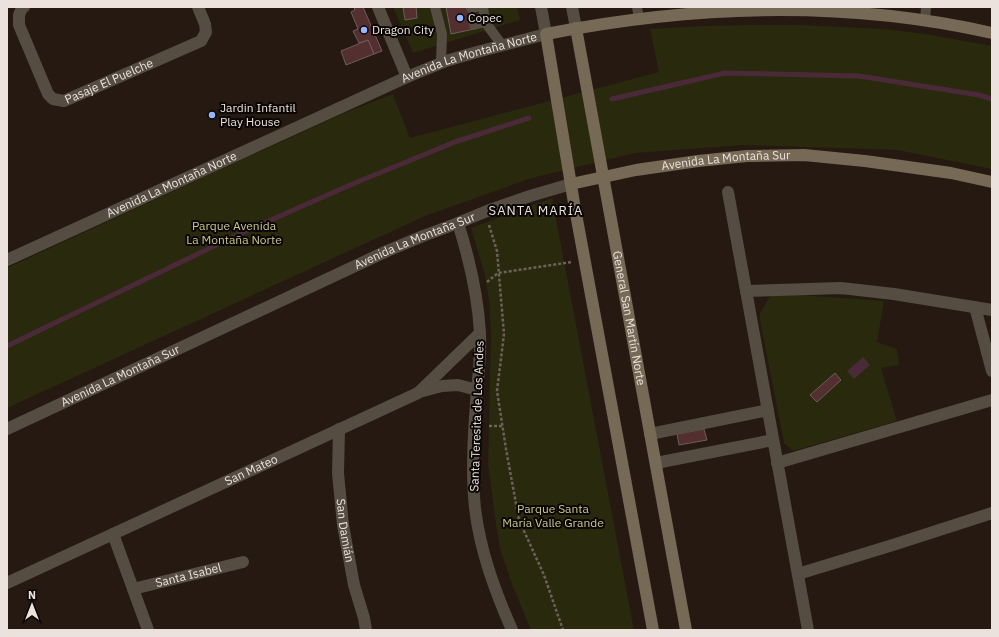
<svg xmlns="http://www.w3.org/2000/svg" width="999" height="637" font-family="'IBM Plex Sans',sans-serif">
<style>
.green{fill:#29290d}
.water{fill:#4a2a38}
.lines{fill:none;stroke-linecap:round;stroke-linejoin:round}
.stream{stroke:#4a2a38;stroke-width:5}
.building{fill:#53302f;stroke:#6d5c5b}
.path{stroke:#6c615b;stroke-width:2.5;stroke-dasharray:3 2;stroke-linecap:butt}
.service{stroke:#554d41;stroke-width:10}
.minor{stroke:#554d41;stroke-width:12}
.tertiary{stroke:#554d41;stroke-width:12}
.secondary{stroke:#766955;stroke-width:12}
.poi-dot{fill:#98b6fd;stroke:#0a0604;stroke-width:1.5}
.labels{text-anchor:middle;stroke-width:4;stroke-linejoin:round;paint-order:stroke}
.poi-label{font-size:12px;fill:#ebe2de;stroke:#0a0604;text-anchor:start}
.street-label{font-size:12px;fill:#ebe2de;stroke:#0a0604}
.park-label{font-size:12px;fill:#c9c98b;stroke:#0a0604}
.neighbourhood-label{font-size:13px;letter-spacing:1px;fill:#ebe2de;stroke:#0a0604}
</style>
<rect width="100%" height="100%" fill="#251912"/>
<!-- green -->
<g class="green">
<polygon points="393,7 517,7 520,20 413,53"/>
<polygon points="750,25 800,25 884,29 926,34 992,46 992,169 897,150 744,145 635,153 532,178 425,216 7,408 7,268 217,171 342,114 393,94 410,138 659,72 650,29 700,26"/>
<polygon points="552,198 634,630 531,630 513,587 500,549 496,525 488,463 491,339 490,307 485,275 471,228"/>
<polygon points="772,293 884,301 877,342 897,349 899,365 881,368 897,421 793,451 784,443 760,320 760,313"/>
</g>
<!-- water -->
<polygon class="water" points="863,357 870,365 854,379 847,371"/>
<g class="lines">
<!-- stream -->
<g class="stream">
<polyline points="612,99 725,73 859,76 979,95 992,99"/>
<polyline points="7,346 235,236 350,185 455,142 529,118"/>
</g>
</g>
<!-- building -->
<g class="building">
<polygon points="354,7 363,7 382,51 374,54 368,40 359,43 353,31 358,29 351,12 355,10"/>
<polygon points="403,7 416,7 417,18 405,20"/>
<polygon points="446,7 470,7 474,29 451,34"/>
<polygon points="368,40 374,54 346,65 341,51"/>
<polygon points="835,373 841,380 817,402 810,395"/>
<polygon points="704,429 707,440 679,445 677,434"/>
</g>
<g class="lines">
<!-- path -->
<g class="path">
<polyline points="489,225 497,251 504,334 497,391 506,449 519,520 544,575 563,630"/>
<polyline points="487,282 498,273 572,262"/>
<polyline points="489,426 502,426"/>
</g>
<!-- service -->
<g class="service">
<polyline points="435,7 442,34 441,63"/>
<polyline points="483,7 485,22 502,45"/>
<polyline points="637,7 639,19"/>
<polyline points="471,8 476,7"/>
<polyline points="925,21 926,7"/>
<polyline points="474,25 485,22"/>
</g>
<!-- minor -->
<g class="minor">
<path id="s1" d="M24 7 22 8 19 15V25L48 94 53 99 64 101 201 41 206 32 205 24 198 7"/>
<polyline points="378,7 407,77"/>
<polyline points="728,192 808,630"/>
<path d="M458 223C469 258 478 295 480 333 481 352 479 371 477 390 474 429 471 469 475 508 480 551 495 591 512 630"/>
<polyline points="746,291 841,288 894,294 992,310"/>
<polyline points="975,307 992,371"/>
<polyline points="419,392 442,386 458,385 477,390"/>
<path id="s2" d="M339 429 338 473 343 525 354 585 364 618 366 630"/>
<polyline points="650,434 768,410"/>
<polyline points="656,463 773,440"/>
<polyline points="777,463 992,400"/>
<polyline points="113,534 148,630"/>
<polyline points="798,574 896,544 992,513"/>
<path id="s3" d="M7 583 418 393 480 333"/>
<path id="s4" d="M133 589 243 562"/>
</g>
<!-- tertiary -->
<g class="tertiary">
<polyline points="572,7 576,28"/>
<path id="s5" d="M7 260 407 77 446 61 477 52 546 34 541 7"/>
<path id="s6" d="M7 429 387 251 423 236 458 223 487 211 530 196 571 184"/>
</g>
<!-- secondary -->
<g class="secondary">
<path id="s7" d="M576 28 686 630"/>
<path id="s8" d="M571 184 636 170 698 161 747 156 804 155 865 161 901 166 951 173 992 182"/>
<path d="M653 630 574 203 546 34C693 5 845 0 992 33"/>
</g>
</g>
<!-- markers -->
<g class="poi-dot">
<circle cx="460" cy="18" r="4"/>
<circle cx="364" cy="30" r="4"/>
<circle cx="212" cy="115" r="4"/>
</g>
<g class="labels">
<!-- poi labels -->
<g class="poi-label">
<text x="468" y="22">Copec</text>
<text x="372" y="34">Dragon City</text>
<text x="220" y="112">Jardin Infantil<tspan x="220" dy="14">Play House</tspan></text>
</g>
<!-- street labels -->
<g class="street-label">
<text dy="4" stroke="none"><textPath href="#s5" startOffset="505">Avenida La Montaña Norte</textPath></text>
<text dy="4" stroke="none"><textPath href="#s1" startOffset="162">Pasaje El Puelche</textPath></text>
<text dy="4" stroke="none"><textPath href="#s8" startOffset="157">Avenida La Montaña Sur</textPath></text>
<text dy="4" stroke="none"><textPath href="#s5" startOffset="181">Avenida La Montaña Norte</textPath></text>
<text dy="4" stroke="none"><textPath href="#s6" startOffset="449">Avenida La Montaña Sur</textPath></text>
<text dy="4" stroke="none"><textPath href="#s7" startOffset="295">General San Martín Norte</textPath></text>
<text dy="4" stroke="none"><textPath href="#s6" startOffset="125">Avenida La Montaña Sur</textPath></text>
<text transform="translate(477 416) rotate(-88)" y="4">Santa Teresita de Los Andes</text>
<text dy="4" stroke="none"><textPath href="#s3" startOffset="269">San Mateo</textPath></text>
<text dy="4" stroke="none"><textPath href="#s2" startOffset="102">San Damián</textPath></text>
<text dy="4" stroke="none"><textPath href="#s4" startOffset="57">Santa Isabel</textPath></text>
</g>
<!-- park labels -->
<g class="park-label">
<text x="234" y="230">Parque Avenida<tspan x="234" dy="14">La Montaña Norte</tspan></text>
<text x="553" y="513">Parque Santa<tspan x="553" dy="14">María Valle Grande</tspan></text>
</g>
<!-- neighbourhood labels -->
<g class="neighbourhood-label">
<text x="536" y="215">SANTA MARÍA</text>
</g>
</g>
<!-- border -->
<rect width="999" height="637" fill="none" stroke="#ebe2de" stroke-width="16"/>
<!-- north arrow -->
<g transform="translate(32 605)" stroke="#0a0604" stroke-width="3" paint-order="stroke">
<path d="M0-3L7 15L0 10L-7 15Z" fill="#ebe2de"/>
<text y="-6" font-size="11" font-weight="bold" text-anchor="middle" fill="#ebe2de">N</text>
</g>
</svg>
